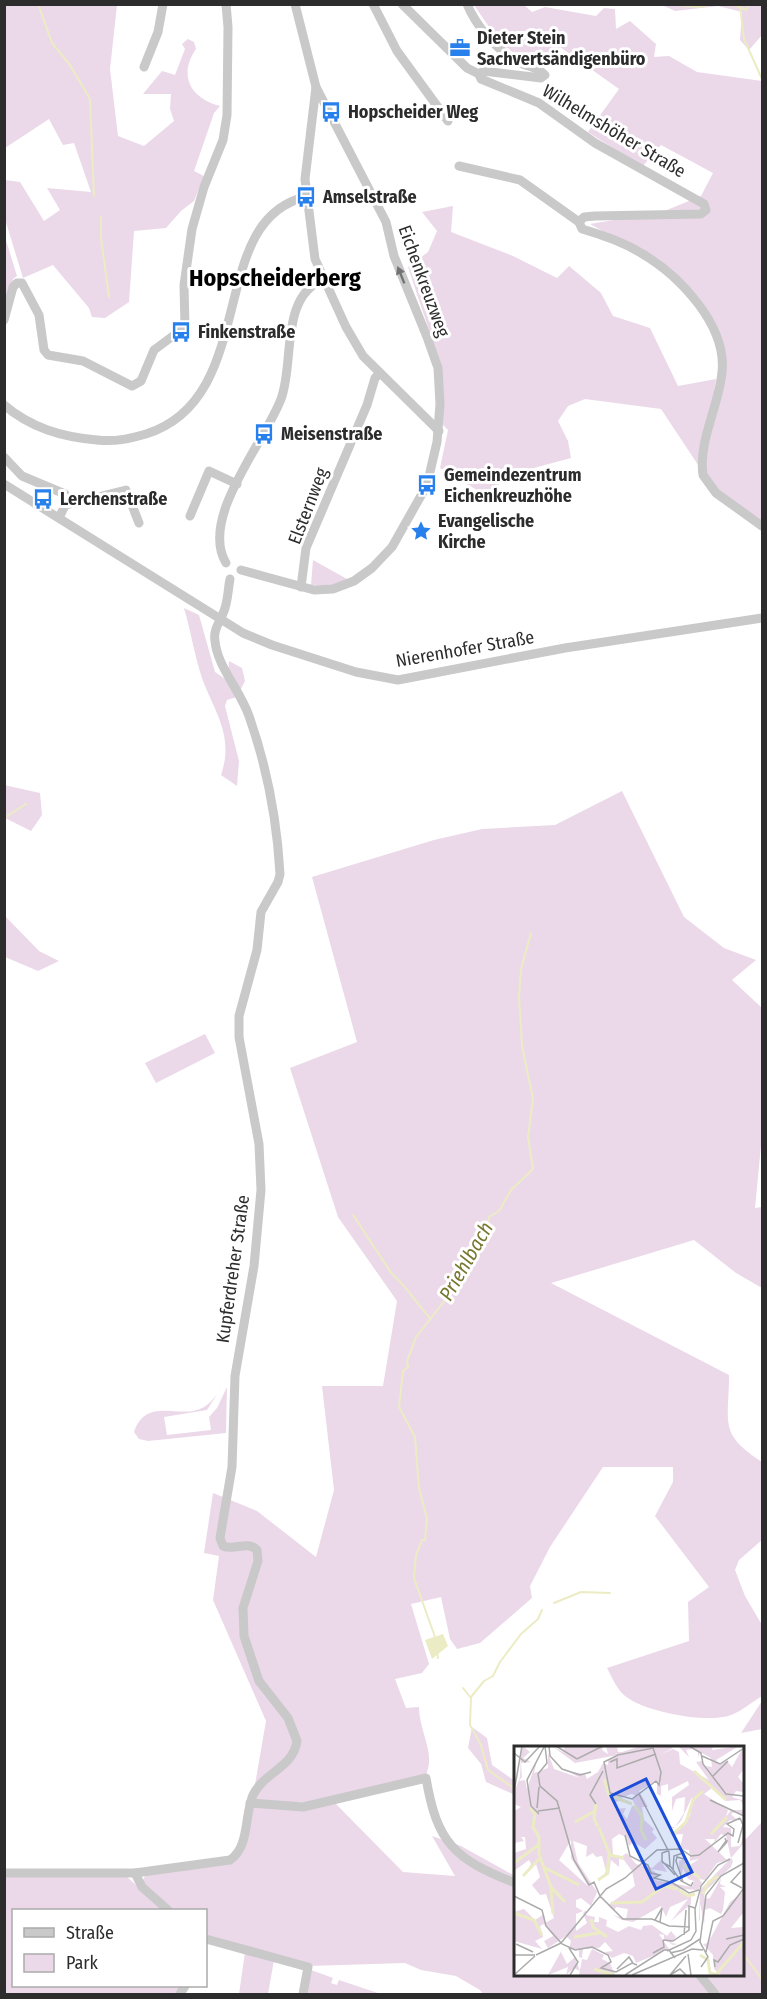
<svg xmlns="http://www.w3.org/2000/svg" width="767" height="1999" font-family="'Fira Sans Condensed',sans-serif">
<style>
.green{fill:#ebd9e9}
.water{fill:#ececc4}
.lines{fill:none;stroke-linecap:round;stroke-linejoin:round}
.stream{stroke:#ececc4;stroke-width:2}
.minor{stroke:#c9c9c9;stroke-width:9}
.oneway{fill:#737373}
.labels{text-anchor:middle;stroke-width:6;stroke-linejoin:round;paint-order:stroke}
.poi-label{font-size:18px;font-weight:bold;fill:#2c2c2c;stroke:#fff;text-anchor:start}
.street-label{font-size:18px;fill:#2c2c2c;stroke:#fff}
.water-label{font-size:20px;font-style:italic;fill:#777730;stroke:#fff}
.district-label{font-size:24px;font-weight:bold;fill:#000;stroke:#fff}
.inset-river{fill:none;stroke:#ececc4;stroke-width:3}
.inset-road{fill:none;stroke:#ababab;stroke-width:1.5}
.view{fill:#1d4ed8;fill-opacity:0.15;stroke:#1d4ed8;stroke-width:3}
.inset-edge{fill:none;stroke:#2c2c2c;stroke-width:3}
</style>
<rect width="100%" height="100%" fill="#fff"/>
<!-- green -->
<g class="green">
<path d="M5 5H117L110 69 118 136 144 146 174 121 170 109 171 94H143L162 71 175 75 185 49 182 44 188 39 194 42 196 49C178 75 190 98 220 106L214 113 194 171 204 176 194 201 181 211 166 228 134 231 129 302 105 318 92 317 89 308 53 265 23 278 5 219V180L20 182 44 221 60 210 47 188 91 192 74 143 63 145 49 119 5 148Z"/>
<polygon points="474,5 524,5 532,12 545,7 596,16 604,8 615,9 616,29 630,21 656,44 654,57 669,56 697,72 762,81 762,523 716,492 661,409 585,399 568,406 558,421 568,441 571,458 508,475 487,496 440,468 448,430 441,423 440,363 408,267 428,252 437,231 422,212 453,206 451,232 513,256 557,278 569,266 601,293 613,316 650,328 678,386 716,379 713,398 719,401 721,342 667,267 590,224 662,212 701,196 713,173 661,145 642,167 588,132 619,89 560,47 546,67 521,58 500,43"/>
<polygon points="662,5 762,5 762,35 749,50 740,40 742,12 718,6 675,11"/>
<polygon points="5,237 17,276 13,279 5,304"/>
<polygon points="313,560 347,579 332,586 311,585"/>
<path d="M184 608 199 615 215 672 228 681 229 661 242 668 245 681 237 697 227 700 225 706 239 761 237 786 221 775C234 737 216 714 203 681 195 658 191 632 184 608Z"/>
<polygon points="4,785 40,793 42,815 31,831 5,818"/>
<path d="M622 791 684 917 724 948 756 960 732 980 762 1008V1135L755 1208 762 1207V1288L736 1273 694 1240 551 1283 729 1375C729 1424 718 1433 762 1462V1540L739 1560 735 1570 745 1596 762 1625V1696C752 1702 742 1711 731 1715 708 1724 647 1712 628 1698 617 1691 613 1679 607 1668L689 1641 688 1602 709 1587 655 1516 673 1482V1467H603L550 1547 530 1586 532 1598 480 1643 457 1649 450 1639 441 1597 411 1604 429 1664 422 1673 395 1679 406 1708 419 1707C419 1733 437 1753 425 1777L321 1803 252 1802 266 1721 213 1600 219 1556 204 1553 213 1493 257 1511 316 1557 334 1490 322 1386H383L397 1301 338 1217 290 1068 357 1042 312 877 434 840 482 829 555 825Z"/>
<polygon points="5,916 39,951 59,961 38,971 5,957"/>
<polygon points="205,1034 215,1053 156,1083 145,1063"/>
<path d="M228 1377 207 1410 164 1417 167 1435 211 1430 209 1417 217 1408 227 1387 226 1433 148 1441 139 1439 134 1432C147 1395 180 1421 204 1407 215 1400 221 1388 228 1377Z"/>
<polygon points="762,1701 762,1729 741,1733"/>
<polygon points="472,1727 487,1738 492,1765 515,1781 515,1795 486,1782 481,1764 468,1748"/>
<polygon points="335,1803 403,1872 455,1876 432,1836 461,1846 515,1876 515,1974 742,1974 742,1843 762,1822 762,1994 483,1994 480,1990 456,1976 421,1970 405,1963 309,1966 206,1938 206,1910 170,1910 141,1884 146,1874 233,1857 251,1805"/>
<polygon points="5,1875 126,1876 164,1910 14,1910 14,1986 187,1986 181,1994 4,1994"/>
<polygon points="245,1952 274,1960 268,1994 239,1994"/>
<polygon points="311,1970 333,1978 331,1983 337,1985 339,1980 381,1994 305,1994"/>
</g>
<!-- water -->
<polygon class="water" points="443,1634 448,1646 432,1659 425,1640"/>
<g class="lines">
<!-- stream -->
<g class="stream">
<polyline points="38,4 52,43 70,65 90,99 94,196"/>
<polyline points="667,4 698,7 716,4"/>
<polyline points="733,4 746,10 749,4"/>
<polyline points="740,7 744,39 762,79"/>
<polyline points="101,217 101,238 109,297"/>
<polyline points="4,818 26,804"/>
<path d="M353 1215 392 1274C407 1286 417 1305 431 1319"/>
<polyline points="554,1603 581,1592 610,1593"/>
<polyline points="435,1637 414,1578 416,1555 422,1540 425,1540 427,1519 419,1488 415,1437 399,1407 403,1371 408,1367 407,1361 416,1337 457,1285 466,1258 477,1246 490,1216 499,1211 511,1190 533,1169 528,1137 533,1099 522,1046 519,997 521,969 531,933"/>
<polyline points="437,1651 438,1658"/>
<polyline points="463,1688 471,1698 470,1725 481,1745 488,1770 515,1789"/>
<polyline points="471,1697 484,1681 493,1676 500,1662 521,1634 538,1619 542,1610"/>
<polyline points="742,1952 762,1979"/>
</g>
<!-- minor -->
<g class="minor">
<polyline points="295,4 316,87 305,179 315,259 346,327 363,356 439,431"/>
<polyline points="373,4 397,51 448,121"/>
<polyline points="402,4 467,68 479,74"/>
<path d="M467 4C476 26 496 49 516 61 525 67 538 66 545 75L541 78 483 71 479 74 481 79 539 103 595 143 704 204 706 210 701 214 595 216 584 217 579 222 582 229C603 235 623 242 641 253 679 275 727 325 722 372 719 406 698 441 703 475L716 493 762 526"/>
<polyline points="144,67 158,32 163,4"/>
<polyline points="459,166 520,180 579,222"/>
<polyline points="4,320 13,287 17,283 22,283 39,315 44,350 48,355 83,361 132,386 141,381 154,350 185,327 184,285 192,229 204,187 223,140 227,115 228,27 226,4"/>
<path d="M4 405C31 428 62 437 97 440 115 442 128 439 146 434 261 398 205 219 306 197"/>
<polyline points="4,457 22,476 65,494 67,501 59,518"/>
<polyline points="4,484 243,633 272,645 356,672 398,680 565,648 762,618"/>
<polyline points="66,505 126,490 139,523"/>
<polyline points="190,516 209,471 237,484"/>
<path d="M226 563C199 518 265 442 281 399 295 362 279 297 324 279"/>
<polyline points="241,570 314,590 333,589 354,581 372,568 392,547 427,485 437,442 440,404 438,368 427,337 394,256 386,222 316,87"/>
<polyline points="301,587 306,548 367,405 375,378 380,373"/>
<path d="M250 1803 303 1807 426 1778C437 1843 454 1859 515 1883"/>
<path d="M4 1873H135L230 1860C250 1846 244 1816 253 1795 264 1772 293 1768 297 1741L288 1718 259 1681 244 1636 243 1608 258 1561 257 1550C247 1540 235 1551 223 1546L220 1538 232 1467 235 1376 254 1266 261 1190 259 1144 239 1037V1016L257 950 261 912 278 882 280 874C277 820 267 767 249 716 240 690 217 666 215 641 213 629 220 622 224 611 228 601 228 589 230 579"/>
<polyline points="135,1873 142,1887 168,1910"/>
<polyline points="206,1939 308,1967 303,1994"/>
<polyline points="699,1974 715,1994"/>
<polyline points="180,1994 185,1986"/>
</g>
</g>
<!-- one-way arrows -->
<defs><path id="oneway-solid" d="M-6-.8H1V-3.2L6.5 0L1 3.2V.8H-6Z" transform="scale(1.5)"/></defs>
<use class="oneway" href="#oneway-solid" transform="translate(401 275) rotate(-112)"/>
<!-- icons -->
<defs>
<g id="office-bare" transform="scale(1.62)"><path d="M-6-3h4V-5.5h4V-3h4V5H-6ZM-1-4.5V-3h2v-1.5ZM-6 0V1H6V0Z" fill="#2780eb" stroke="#fff" stroke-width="2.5" paint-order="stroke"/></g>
<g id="bus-bare" transform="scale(1.62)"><path d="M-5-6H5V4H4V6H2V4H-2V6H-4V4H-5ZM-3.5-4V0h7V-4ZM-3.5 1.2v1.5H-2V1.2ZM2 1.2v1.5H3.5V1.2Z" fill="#2780eb" stroke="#fff" stroke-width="2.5" paint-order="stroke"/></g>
<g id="sight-bare" transform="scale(1.62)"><path d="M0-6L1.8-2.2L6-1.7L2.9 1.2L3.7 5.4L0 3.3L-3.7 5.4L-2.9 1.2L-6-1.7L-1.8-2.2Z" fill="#2780eb" stroke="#fff" stroke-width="2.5" paint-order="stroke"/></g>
</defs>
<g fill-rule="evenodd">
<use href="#office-bare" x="460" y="48"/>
<use href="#bus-bare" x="331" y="112"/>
<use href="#bus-bare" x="306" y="197"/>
<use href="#bus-bare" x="181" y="332"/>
<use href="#bus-bare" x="264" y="434"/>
<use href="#bus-bare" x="427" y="485"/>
<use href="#bus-bare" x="43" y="499"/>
<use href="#sight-bare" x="421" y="531"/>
</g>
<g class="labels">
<!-- poi labels -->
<g class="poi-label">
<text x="477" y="44">Dieter Stein<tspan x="477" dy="21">Sachvertsändigenbüro</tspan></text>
<text x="348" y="118">Hopscheider Weg</text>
<text x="323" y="203">Amselstraße</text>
<text x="198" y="338">Finkenstraße</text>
<text x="281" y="440">Meisenstraße</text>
<text x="444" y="481">Gemeindezentrum<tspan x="444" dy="21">Eichenkreuzhöhe</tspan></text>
<text x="60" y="505">Lerchenstraße</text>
<text x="438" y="527">Evangelische<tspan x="438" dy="21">Kirche</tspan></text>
</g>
<!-- street labels -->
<g class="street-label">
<text transform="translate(614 131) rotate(31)" y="6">Wilhelmshöher Straße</text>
<text transform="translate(424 281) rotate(70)" y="6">Eichenkreuzweg</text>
<text transform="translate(308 506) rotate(-69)" y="6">Elsternweg</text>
<text transform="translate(465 649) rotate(-10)" y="6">Nierenhofer Straße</text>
<text transform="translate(233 1269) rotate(-82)" y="6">Kupferdreher Straße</text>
</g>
<!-- water labels -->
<g class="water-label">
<text transform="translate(466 1261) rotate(-60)" y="7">Priehlbach</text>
</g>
<!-- district labels -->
<g class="district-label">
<text x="275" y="286">Hopscheiderberg</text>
</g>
</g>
<!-- overview -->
<g transform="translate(514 1746)">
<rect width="230" height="230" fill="#fff"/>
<path d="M9 0 16 6 9 12 17 16 7 17 8 31 5 35 11 34 13 43 24 10 20 27 34 22V7L40 23 66 32 53 25 71 28 73 33 84 26 89 17 94 19V14L109 8 61 17 38 0 51 7 43 0 50 4 51 0H89L88 4 94 8 92 0H103L104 6H108L127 0H155L159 2 147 8 159 3 165 6 166 18 195 34 182 16 188 15 195 28 192 20 198 21 197 12 186 6 184 12V5L179 3 172 4 175 11 164 0H199L198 4 225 0 202 14 206 19 212 14 218 21 227 5 220 9 229 2V24L224 31 229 37V46L222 45 218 51 228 54 229 50V58L226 54 212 55 198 42 190 48 214 64 212 71 217 64H229V69L222 65 217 68 224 75 216 74 209 81 217 82V101L226 100 229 91V98L217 112 212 90 207 88 200 97 201 93H191L213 114 203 117 191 134 185 133 188 137 184 144 165 143 177 150V158L157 175 174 153 156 161 152 171 147 160 119 176 108 174 99 169 112 173 114 163 102 161 100 165 94 159 121 140 118 125 110 114 105 113V121L97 114 95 128 88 132 92 125 88 110 82 111 79 107 72 111 73 100 59 95 64 117 83 146 77 160 67 152 62 154V161L69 165 62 168V185L73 177 69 167 72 164V169L81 171 80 176H85V171L93 174 92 180 104 186 115 180 127 184 129 180 138 179 153 190 157 185 162 191 157 197 164 198 159 199 150 193V189L145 188 155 203 122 217 119 210 110 207 98 212 91 206 99 205 91 196 85 202 69 203 68 212 65 211V203H55L57 195 52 190 34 202 30 195 39 190 30 178 26 180 29 191 21 195 28 203 0 195V166L10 163 21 174 30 168 31 177 40 172 32 148 26 149 18 139 26 131 22 118 12 127 17 118 15 114 0 125V107L12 103 11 91H7L10 95 0 97V65L7 61 0 58V47L6 31 7 7ZM143 34V48L147 50V40L154 38V45L174 35 175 39 158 51V65L162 53 171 51 170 67 161 81 153 82H160L167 75 178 51 176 70 157 89 169 88 166 103 175 104 176 115 185 113 173 121 171 117H175L170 109 171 113 165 115V126L168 128 169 122 174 133 180 135 178 141 141 134 145 129 137 123 153 126 147 114 138 122 122 118 113 107 105 112 99 108 98 93 105 88 112 91 115 100 119 96 131 103 143 92 138 86 140 83 130 74 128 61H134L125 45ZM117 48 121 49 118 53 122 61 118 60 113 73 109 68 112 62 101 63V60L103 55 117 56 107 52ZM57 94V112L74 140 45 114ZM217 112 219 115 217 121 190 146 191 153 196 152 207 132 206 138 212 141H206L211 146 209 164 207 168 196 162 191 164 190 179 186 157V175L185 174 186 144ZM229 146V167L217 182 229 181V229H207L200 223 199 209 189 198 194 197 216 156ZM50 200 47 206 53 218 61 211 66 225 60 222 52 229 54 221 34 229ZM78 203 90 209 88 213 96 217 101 229H65L68 213 73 214Z" fill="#ebd9e9" fill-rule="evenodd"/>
<path class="inset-river" d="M180 25 212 54M90 33 95 49 118 58M82 58 80 72 84 81M120 59 128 70 127 84 132 94M16 62 21 68 19 81 25 91V108L37 141 39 168M61 76 81 65M85 82 96 109 110 112M197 88 213 71M158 89 172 76 179 54 189 45M0 117 24 99M169 119 186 132M29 121 65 139M9 130 25 113M84 134 93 128 95 109M38 142 51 156M165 144 174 150 181 148M189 148 194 137 204 130M97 157 128 156 150 140 164 143M0 167 20 174 28 189M77 173 79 181 93 191M60 191 85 187M186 209 194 214 196 227 205 229M80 223 99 229M203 227 230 196"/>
<path class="inset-road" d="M31 0 33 17 24 28 26 40 43 55 60 114 75 139 80 136 86 150 109 173H138L155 180 176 181M35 0 36 10 48 23 66 29 77 26M42 0 63 13 89 0M175 0 187 7 189 18 212 48 230 50M139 2 147 26 145 39 142 35 118 53 96 47 90 16 104 9ZM0 7 11 16 26 0M188 10 206 18 230 2M96 16 103 13V22L142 8M199 30 214 15M0 46 8 0M125 48 155 106 156 120M196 54 230 70M82 58 76 49 89 25M23 62 25 41M24 65 46 62M25 68 17 60 13 34 30 1M111 89 116 110 134 119 137 127 146 129 140 132 156 136M211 92 212 95H213L212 97 204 106 212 95M224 97 229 79 226 72M154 105 148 107V115L161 129M148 116 157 121 167 135 177 140 179 136M159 124 160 110 169 107M227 125 217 136 228 142M157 136 175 147 185 144M169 136 162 115 163 111 170 113M0 150 28 164 32 180 48 198 61 204 78 201 94 209 97 216 87 222 102 226 118 217 123 219M141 174 148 162 146 176M170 189 172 164M212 193 230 189M149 194 159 195 175 184V160L181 162M47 197 92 143 111 132 143 104 167 103 177 110 185 109 214 87 219 90 220 83 213 78 226 72M2 198 19 206M55 202 64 216 56 229M153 205 177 194 182 185 181 163 187 140 204 119 216 113M192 206 199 175 209 170 230 142M139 207 150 201 149 194M156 207 169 204 186 193M174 208 177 229M0 209H21M22 209 47 197M187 221 194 211 186 196 192 149 207 130 230 117M201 221 200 214 204 216 216 199 230 193M103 223 115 211 119 217M0 229 21 210M111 229 150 204H155L161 212M118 229 178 203 189 204M156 229 172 210M156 229 166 223 172 229"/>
<path class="view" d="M132 33 178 126 142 143 97 50Z"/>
<rect width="230" height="230" class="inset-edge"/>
</g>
<!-- border -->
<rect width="767" height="1999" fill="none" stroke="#2c2c2c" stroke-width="12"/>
<!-- legend -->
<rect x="12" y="1909" width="195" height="78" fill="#ffffff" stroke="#ababab" stroke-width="1.5"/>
<rect x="24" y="1928" width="30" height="9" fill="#c9c9c9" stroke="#ababab" stroke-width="1.5"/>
<text x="66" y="1939" font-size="18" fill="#2c2c2c">Straße</text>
<rect x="24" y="1954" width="30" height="18" fill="#ebd9e9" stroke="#ababab" stroke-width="1.5"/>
<text x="66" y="1969" font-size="18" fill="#2c2c2c">Park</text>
</svg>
